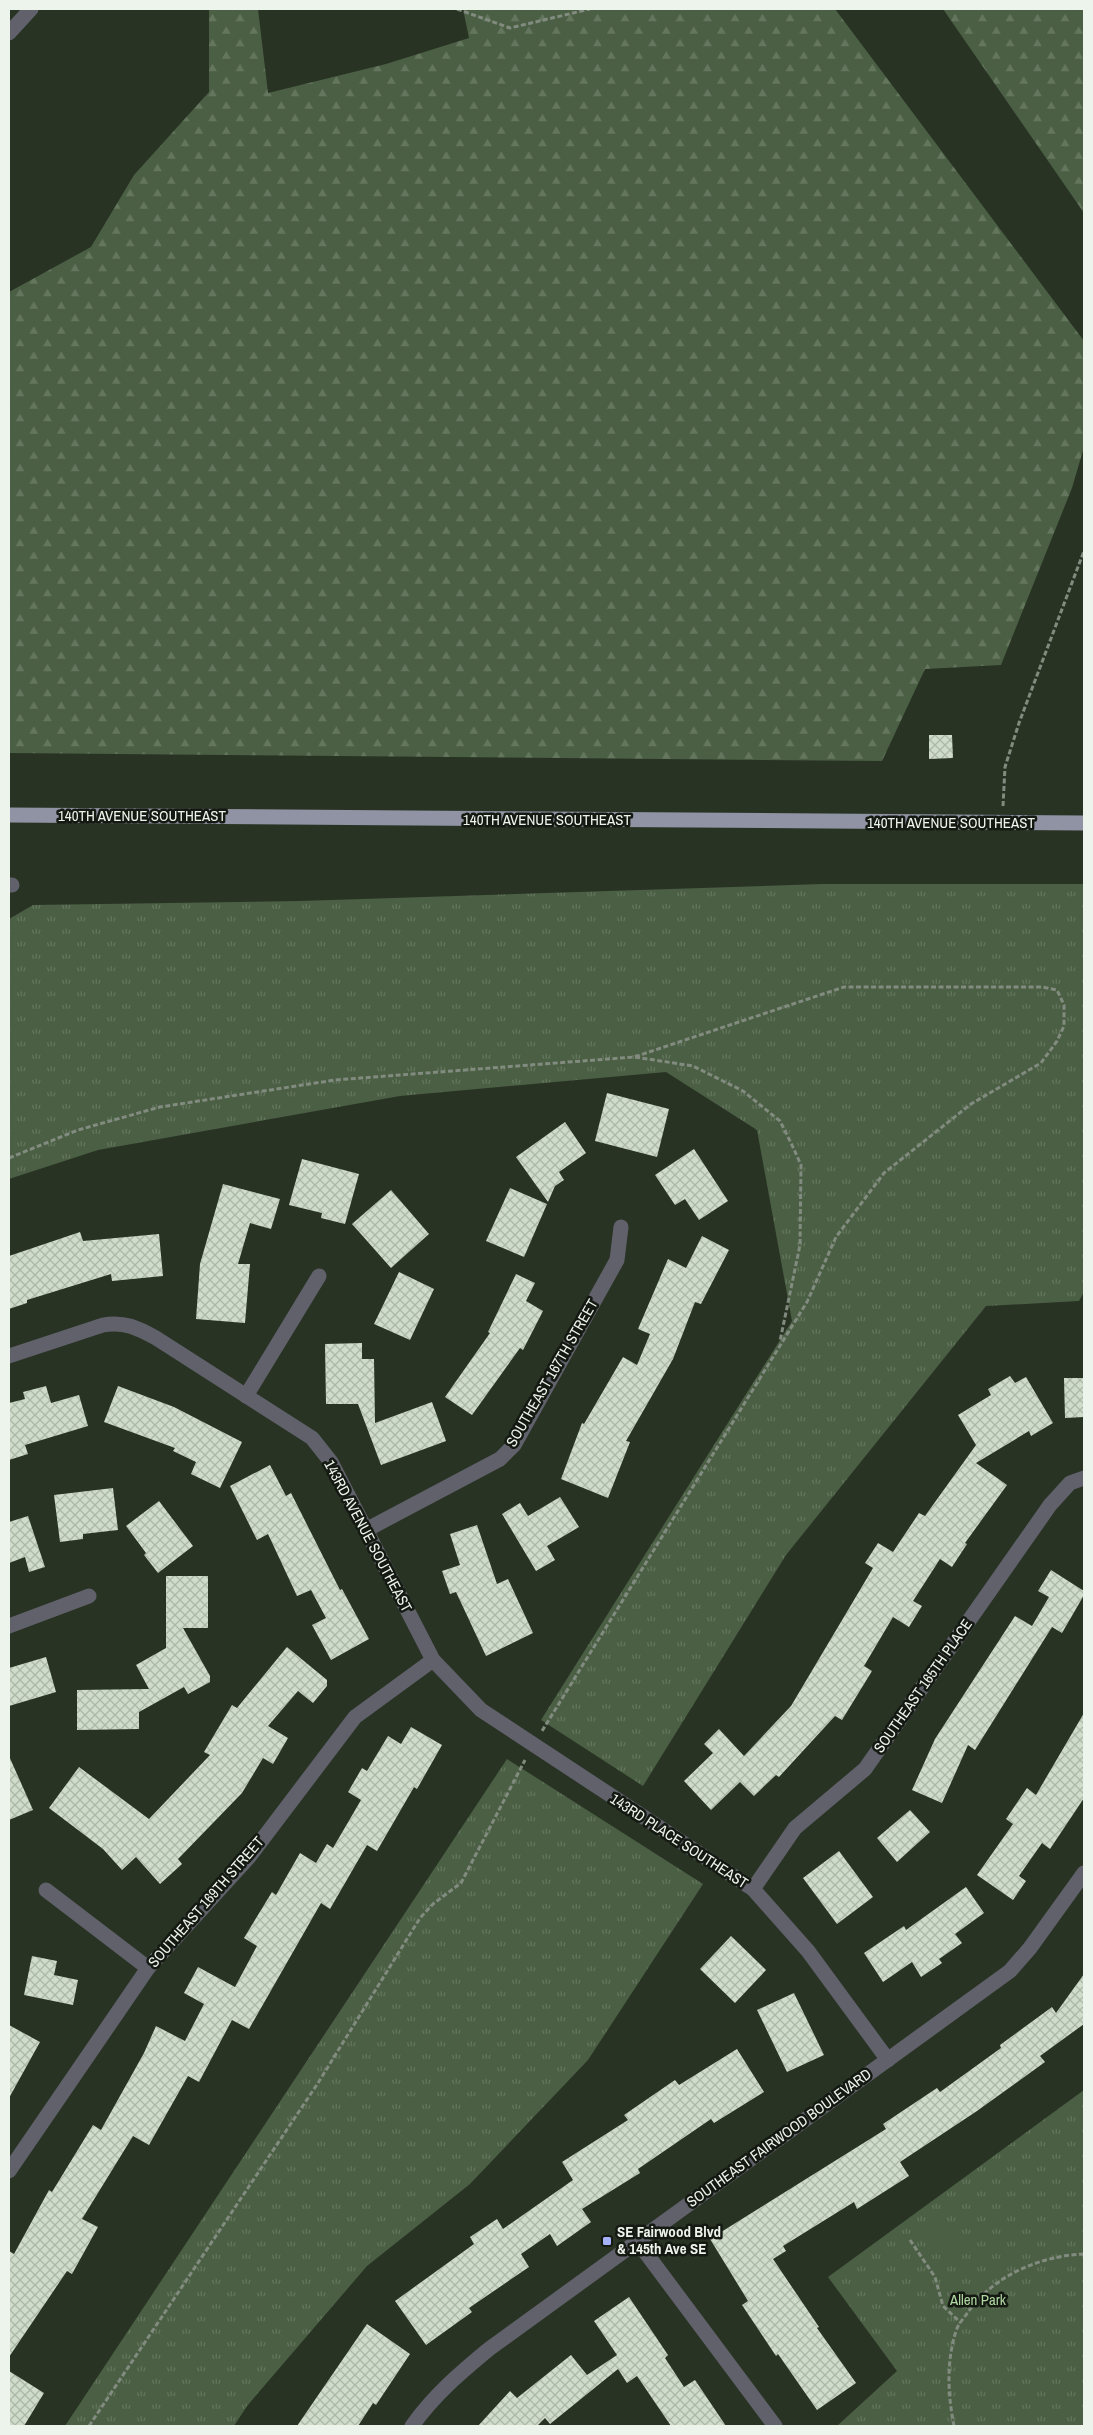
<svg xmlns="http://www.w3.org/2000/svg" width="1093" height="2435" font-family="'Archivo Narrow',sans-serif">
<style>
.grass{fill:url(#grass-tufts)}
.forest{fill:url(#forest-firs)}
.pitch{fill:#4a5f43}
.building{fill:url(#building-cross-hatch)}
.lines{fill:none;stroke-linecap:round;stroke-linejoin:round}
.path{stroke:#828b7f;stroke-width:3;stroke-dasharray:5 2.5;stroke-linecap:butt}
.minor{stroke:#60616a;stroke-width:15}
.major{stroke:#9093a3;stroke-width:15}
.poi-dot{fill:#a6b1fc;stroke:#141912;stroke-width:2}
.labels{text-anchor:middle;stroke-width:5;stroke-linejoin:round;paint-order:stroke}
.street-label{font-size:15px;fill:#edf4eb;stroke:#141912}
.poi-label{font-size:15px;font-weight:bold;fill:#edf4eb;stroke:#141912;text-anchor:start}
.park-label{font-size:15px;fill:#aed7a1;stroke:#141912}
</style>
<defs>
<pattern id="grass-tufts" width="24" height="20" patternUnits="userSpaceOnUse" patternTransform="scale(1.25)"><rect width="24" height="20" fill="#4a5f43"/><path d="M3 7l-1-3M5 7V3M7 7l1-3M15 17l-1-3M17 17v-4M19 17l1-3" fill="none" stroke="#64775e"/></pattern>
<pattern id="forest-firs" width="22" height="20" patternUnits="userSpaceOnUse" patternTransform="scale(1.25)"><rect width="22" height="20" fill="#4a5f43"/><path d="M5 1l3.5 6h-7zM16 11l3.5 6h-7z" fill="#64775e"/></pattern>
<pattern id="building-cross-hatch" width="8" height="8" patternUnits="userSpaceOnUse" patternTransform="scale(1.25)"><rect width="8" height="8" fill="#cedcc9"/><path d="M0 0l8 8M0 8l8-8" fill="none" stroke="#acb7a8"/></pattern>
</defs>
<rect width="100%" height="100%" fill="#283324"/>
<!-- grass -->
<g class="grass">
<polygon points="822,884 1084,884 1084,1292 1079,1301 986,1306 786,1555 643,1786 541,1720 792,1321 757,1130 666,1072 400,1096 98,1150 9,1179 9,919 33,905 300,901"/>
<polygon points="507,1759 703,1884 588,2060 470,2184 367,2266 247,2406 234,2426 65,2426"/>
<polygon points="1084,2090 1084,2426 837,2426 897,2371 828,2277"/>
</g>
<!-- forest -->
<g class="forest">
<polygon points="209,9 258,9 268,93 386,64 469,38 463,9 835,9 1084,341 1084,447 1072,488 1001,665 925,669 882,761 9,753 9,292 91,247 134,175 209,92"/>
<polygon points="943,9 1084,9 1084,214 1084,213"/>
</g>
<!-- pitch -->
<polygon class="pitch" points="945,2220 968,2251 953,2262 930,2232"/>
<!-- building -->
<g class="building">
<polygon points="929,735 952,735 953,758 929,759"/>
<polygon points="607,1093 669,1109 657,1157 595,1141"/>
<polygon points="565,1122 586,1153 559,1172 564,1180 555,1186 548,1202 516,1157"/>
<polygon points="694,1149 728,1201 699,1220 685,1199 675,1205 655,1175"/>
<polygon points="302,1159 359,1174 345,1224 321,1218 322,1213 289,1205"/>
<polygon points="223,1184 280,1199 271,1229 250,1223 238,1264 250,1264 245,1323 196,1319 200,1264"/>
<polygon points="510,1188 547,1204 524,1257 486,1241"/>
<polygon points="391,1190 429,1234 391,1268 352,1224"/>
<polygon points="80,1232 83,1241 159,1234 163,1276 112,1281 111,1274 27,1300 27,1303 9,1309 9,1256"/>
<polygon points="702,1236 729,1250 701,1304 695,1302 673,1359 626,1441 630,1442 608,1498 561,1479 582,1423 584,1424 623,1357 637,1365 650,1334 638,1329 668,1259 686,1268"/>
<polygon points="399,1272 434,1289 410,1340 374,1324"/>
<polygon points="516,1274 535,1283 526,1301 543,1311 523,1350 520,1348 472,1415 445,1397 490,1333 488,1332"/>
<polygon points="362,1343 362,1359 374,1359 375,1423 432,1402 446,1441 381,1465 358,1404 326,1404 325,1344"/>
<polygon points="1010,1376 1015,1383 1026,1377 1053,1423 1031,1436 1029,1431 976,1463 1007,1485 965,1543 967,1544 952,1567 940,1559 913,1601 922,1606 909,1627 893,1617 864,1666 872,1671 842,1720 835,1716 779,1777 776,1775 754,1796 740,1782 711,1810 684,1781 713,1753 704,1744 719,1729 744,1756 791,1706 873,1568 865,1563 878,1543 893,1552 919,1513 925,1516 976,1445 958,1415 991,1395 988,1389"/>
<polygon points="1064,1378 1084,1378 1084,1417 1065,1418"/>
<polygon points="46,1386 51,1403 79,1395 88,1426 25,1445 28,1454 9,1460 9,1403 25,1399 23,1392"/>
<polygon points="118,1386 174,1407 242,1442 220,1488 191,1474 196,1462 173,1451 175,1448 104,1422"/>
<polygon points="270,1465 286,1496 291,1493 340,1590 342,1589 369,1639 331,1660 312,1625 326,1618 311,1590 297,1596 268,1534 257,1540 230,1486"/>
<polygon points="113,1488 118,1530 83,1534 83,1539 60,1542 54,1495"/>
<polygon points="560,1497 579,1527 547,1546 555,1560 536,1571 502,1514 520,1503 528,1516"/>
<polygon points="159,1501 193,1546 158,1573 144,1555 146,1553 126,1526"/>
<polygon points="28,1516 45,1567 29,1572 25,1557 9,1563 9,1522"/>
<polygon points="477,1525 497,1584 508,1579 533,1633 486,1656 456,1592 450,1594 442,1571 460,1565 450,1534"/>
<polygon points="1051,1570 1084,1591 1084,1595 1062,1633 1052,1627 975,1750 968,1745 942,1803 912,1790 935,1739 1015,1616 1032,1626 1049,1597 1038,1591"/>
<polygon points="166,1576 208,1576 208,1628 183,1628 210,1676 210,1682 188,1694 184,1687 139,1712 139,1729 77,1730 77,1690 149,1689 136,1665 166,1648"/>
<polygon points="287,1647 327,1680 327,1686 313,1703 298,1691 268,1726 288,1738 273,1764 263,1758 242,1793 178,1859 182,1864 160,1884 136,1857 122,1870 103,1849 49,1808 79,1767 149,1819 210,1755 204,1752 232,1705 237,1708"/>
<polygon points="46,1657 56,1692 9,1706 9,1668"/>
<polygon points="1084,1713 1084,1798 1050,1849 1042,1843 1019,1876 1026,1881 1013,1900 977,1875 1013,1824 1006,1819 1027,1788 1036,1795"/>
<polygon points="411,1727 442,1745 417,1789 414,1787 377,1851 367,1845 330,1909 321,1903 249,2029 232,2020 199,2082 188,2076 149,2145 133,2136 82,2219 98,2227 72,2274 67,2271 9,2357 9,2251 14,2254 49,2190 52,2192 93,2125 101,2130 144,2053 156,2026 185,2041 204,2004 184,1993 198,1967 235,1987 257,1946 244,1938 272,1892 276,1895 300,1853 316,1863 327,1844 333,1848 361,1800 348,1792 362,1768 367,1771 388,1736 401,1744"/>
<polygon points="9,1756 33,1810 9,1820"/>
<polygon points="910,1810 930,1832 897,1862 877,1838"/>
<polygon points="839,1851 873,1897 837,1924 803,1878"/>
<polygon points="966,1887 984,1913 955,1934 962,1943 939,1959 942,1963 921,1977 912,1962 883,1982 864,1953 904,1926 906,1930"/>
<polygon points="731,1936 766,1970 735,2003 700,1969"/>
<polygon points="32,1956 57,1961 54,1975 78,1980 73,2005 24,1995"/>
<polygon points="1084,1974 1084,2024 1040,2056 1045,2062 977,2111 900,2162 909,2176 857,2209 854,2202 783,2246 786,2251 773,2259 819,2327 817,2328 856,2383 817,2410 778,2354 776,2356 742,2305 748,2301 710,2239 886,2129 883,2124 937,2088 940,2092 1001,2048 1000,2045 1052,2007 1056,2013"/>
<polygon points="794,1993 824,2055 787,2072 757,2010"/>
<polygon points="9,2025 40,2042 9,2098"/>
<polygon points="737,2049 764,2092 714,2123 711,2119 638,2169 640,2173 582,2209 591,2222 557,2246 550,2234 521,2254 529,2267 469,2308 472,2312 426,2345 395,2301 474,2244 470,2237 497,2219 503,2229 573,2180 562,2162 628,2120 624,2115 675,2080 679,2085"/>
<polygon points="629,2297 668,2355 665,2358 684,2387 695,2380 726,2426 671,2426 637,2376 627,2383 618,2369 550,2424 545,2418 537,2426 478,2426 510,2391 517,2398 571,2355 587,2375 617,2355 594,2321"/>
<polygon points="367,2324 410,2354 376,2405 373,2403 358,2426 297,2426"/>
<polygon points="9,2371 44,2393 24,2426 9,2426"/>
</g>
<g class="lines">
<!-- path -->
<g class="path">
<polyline points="457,9 510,28 590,9"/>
<polyline points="1003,806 1005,767 1019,723 1084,551"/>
<polyline points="635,1057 693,1066 743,1091 780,1121 792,1145 801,1165 800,1245 780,1341"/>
<polyline points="9,1158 78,1130 160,1107 335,1080 634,1057 844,987 1042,987 1057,990 1064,1005 1064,1026 1057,1041 1041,1063 971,1104 884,1173 836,1237 807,1302 542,1731"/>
<polyline points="910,2240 935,2277 943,2306 961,2323"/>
<polyline points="89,2426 318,2083 420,1918 433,1904 461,1883 525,1760"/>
<path d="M954 2426C948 2396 946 2362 956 2331 958 2325 962 2320 966 2315 992 2276 1039 2256 1084 2254"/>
</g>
<!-- minor -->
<g class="minor">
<polyline points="9,33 31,9"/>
<polyline points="9,885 12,885"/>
<path d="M9 1356 103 1325C124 1321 138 1328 156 1338L312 1438 331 1462 433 1660 481 1710 753 1889 808 1951 888 2060"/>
<polyline points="246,1396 319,1276"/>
<polyline points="366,1530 500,1459 514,1445 617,1260 621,1227"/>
<polyline points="9,1626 89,1596"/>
<polyline points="753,1889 795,1828 865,1769 1050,1505 1070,1483 1084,1478"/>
<polyline points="46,1890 148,1968"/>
<polyline points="9,2171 148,1968 249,1857 355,1717 433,1660"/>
<polyline points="637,2241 775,2426"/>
<path d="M412 2426C434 2395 460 2373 489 2349L1010 1971 1030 1948 1084 1873"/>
</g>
<!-- major -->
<polyline class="major" points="9,815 1084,823"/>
</g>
<!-- markers -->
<rect class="poi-dot" x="602" y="2236" width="10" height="10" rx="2.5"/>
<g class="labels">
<!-- street labels -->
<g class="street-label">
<text x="142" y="821">140TH AVENUE SOUTHEAST</text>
<text x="547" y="825">140TH AVENUE SOUTHEAST</text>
<text x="951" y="828">140TH AVENUE SOUTHEAST</text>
<text transform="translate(552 1373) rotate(-60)" y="5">SOUTHEAST 167TH STREET</text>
<text transform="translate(368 1536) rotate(62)" y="5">143RD AVENUE SOUTHEAST</text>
<text transform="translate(923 1686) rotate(-55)" y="5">SOUTHEAST 165TH PLACE</text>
<text transform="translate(679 1841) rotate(33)" y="5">143RD PLACE SOUTHEAST</text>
<text transform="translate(206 1902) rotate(-49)" y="5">SOUTHEAST 169TH STREET</text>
<text transform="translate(779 2138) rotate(-36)" y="5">SOUTHEAST FAIRWOOD BOULEVARD</text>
</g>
<!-- poi labels -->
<g class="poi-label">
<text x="617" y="2237">SE Fairwood Blvd<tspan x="617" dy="17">&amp; 145th Ave SE</tspan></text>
</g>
<!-- park labels -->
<g class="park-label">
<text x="978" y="2305">Allen Park</text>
</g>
</g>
<!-- border -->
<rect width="1093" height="2435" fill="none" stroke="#edf4eb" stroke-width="20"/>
</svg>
